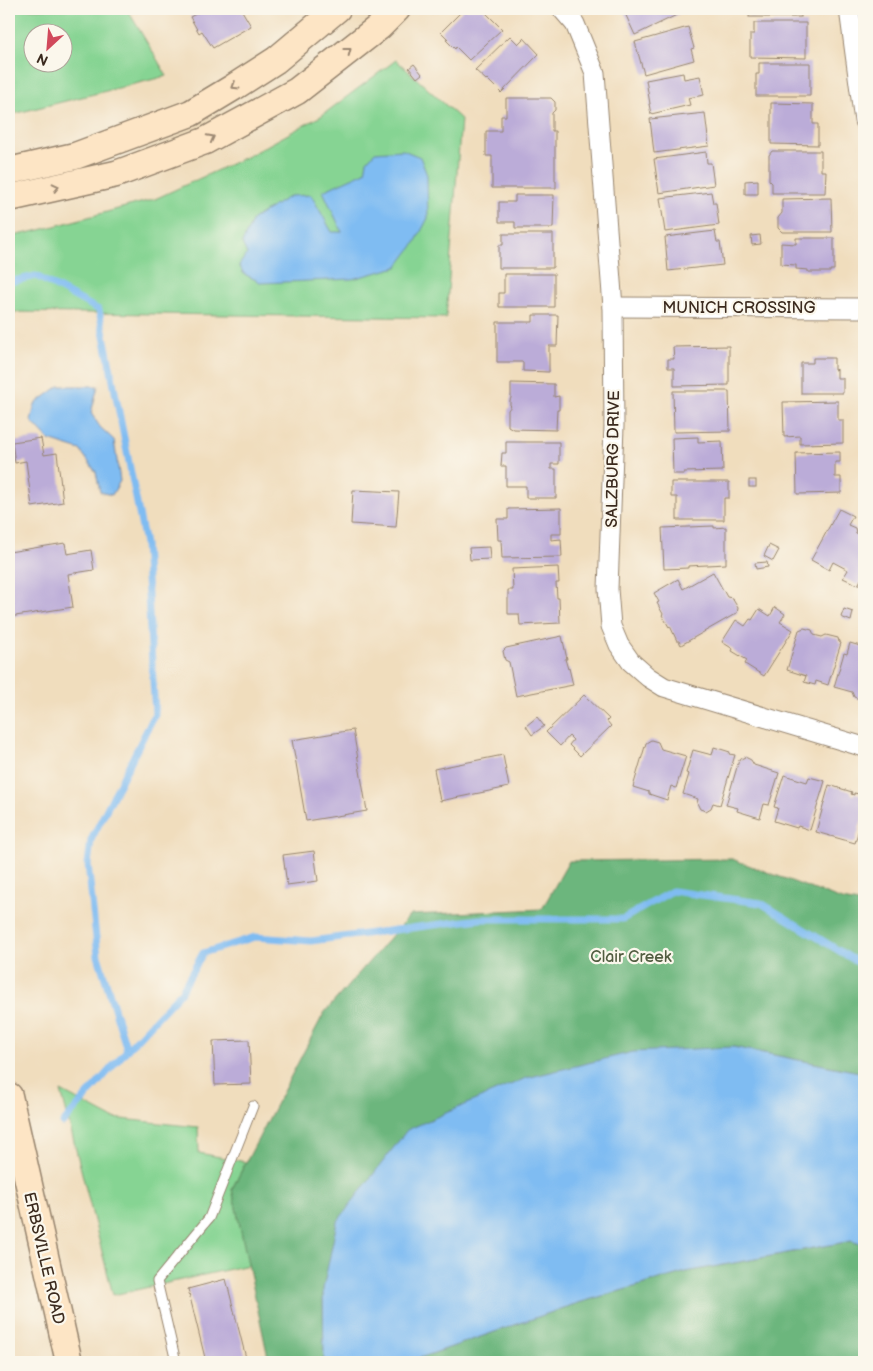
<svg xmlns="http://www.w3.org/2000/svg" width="873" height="1371" font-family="'Balsamiq Sans',sans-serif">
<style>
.green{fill:#86d493;stroke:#607f58;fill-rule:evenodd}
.forest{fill:#6cb67d;stroke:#54704e}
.water{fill:#7fbcf2;stroke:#5d7388}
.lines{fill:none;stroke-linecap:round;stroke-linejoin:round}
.stream{stroke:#7fbcf2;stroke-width:7}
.building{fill:#bbacd8}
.service-casing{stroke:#96846e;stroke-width:11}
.minor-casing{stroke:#96846e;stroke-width:21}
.secondary-casing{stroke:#96846e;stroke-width:29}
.service{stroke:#fff;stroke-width:9}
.minor{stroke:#fff;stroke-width:19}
.secondary{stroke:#fde5c5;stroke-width:26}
.oneway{stroke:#9c8872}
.labels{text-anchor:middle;stroke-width:4.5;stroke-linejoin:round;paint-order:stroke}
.street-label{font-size:16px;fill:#3b2a1e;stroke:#fbf7ec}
.park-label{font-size:16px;fill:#525d41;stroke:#fbf7ec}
</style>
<rect width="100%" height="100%" fill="#fbf7ec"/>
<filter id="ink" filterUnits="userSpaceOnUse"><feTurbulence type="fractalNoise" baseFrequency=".02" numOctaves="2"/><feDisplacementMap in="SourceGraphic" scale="10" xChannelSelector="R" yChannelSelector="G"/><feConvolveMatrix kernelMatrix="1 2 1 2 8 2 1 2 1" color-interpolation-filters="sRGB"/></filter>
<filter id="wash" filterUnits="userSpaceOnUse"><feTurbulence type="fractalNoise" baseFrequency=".0096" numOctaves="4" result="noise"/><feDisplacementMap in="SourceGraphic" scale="20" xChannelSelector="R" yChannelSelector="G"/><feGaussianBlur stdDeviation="1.12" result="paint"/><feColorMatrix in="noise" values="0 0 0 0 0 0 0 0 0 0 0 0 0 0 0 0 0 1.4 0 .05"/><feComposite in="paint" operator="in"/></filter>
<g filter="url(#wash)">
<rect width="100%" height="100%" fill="#f0ddbd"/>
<!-- green -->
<g class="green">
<path d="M9 9H127L167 76 9 115ZM62 32V62H32V32Z"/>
<polygon points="396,60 461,119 446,318 9,312 9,237 40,230 155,199 248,156 321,116"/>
<polygon points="61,1091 112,1118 198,1127 199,1153 246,1162 232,1189 249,1265 113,1295"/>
</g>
<!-- forest -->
<g class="forest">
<polygon points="732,859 842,900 864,904 864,1073 733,1047 323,1289 324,1362 269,1362 232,1189 324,1013 410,915 542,909 569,861"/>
<polygon points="851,1241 864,1245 864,1362 408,1362 578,1303 686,1272"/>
</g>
<!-- water -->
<g class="water">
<polygon points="403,150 420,157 427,175 428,218 415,243 397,267 352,279 262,283 244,274 239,265 247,254 242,243 253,219 290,196 311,195 332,232 342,232 323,191 365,172 367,161 375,152"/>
<polygon points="59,386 98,386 91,413 100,427 114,440 120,481 112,495 100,492 96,472 80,450 49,440 31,421 35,404"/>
<polygon points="733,1047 864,1073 864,1245 851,1241 686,1272 578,1303 408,1362 324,1362 323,1289 337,1222 407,1130 526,1078 633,1052"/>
</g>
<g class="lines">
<!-- stream -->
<g class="stream">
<polyline points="9,282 36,276 99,310 145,544 155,714 91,840 88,864 98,956 127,1050"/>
<polyline points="63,1123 127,1050 181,992 203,953 255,937 311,941 480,919 623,919 672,891 761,903 864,966"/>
</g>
</g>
<g id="blocks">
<!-- building -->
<g class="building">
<polygon points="205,9 241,9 251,26 213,48 202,31 199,33 190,17"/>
<polygon points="464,9 486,9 484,11 502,29 469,60 456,47 455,49 446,40 448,39 441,32"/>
<polygon points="623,9 684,9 685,11 635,35"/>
<rect x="749" y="9" width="52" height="8"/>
<polygon points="754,23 806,23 806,58 750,57 750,34 754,34"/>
<polygon points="688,27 694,48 691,49 694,60 644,74 635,42"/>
<polygon points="510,36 518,44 524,38 539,54 501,93 487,79 486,80 475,70"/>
<polygon points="759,63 810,63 810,96 756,96 756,74 759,74"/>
<polygon points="414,64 422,74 417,78 409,68"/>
<polygon points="683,73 684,79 700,76 704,95 688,98 690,105 651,114 649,104 650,104 646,80"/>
<polygon points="506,98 551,98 555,102 555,110 552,113 552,131 555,131 555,181 556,181 556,188 492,188 492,156 486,156 486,131 501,131 501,116 506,116"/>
<polygon points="771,103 813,104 813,124 818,124 818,145 771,144"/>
<polygon points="705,113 709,146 654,153 650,119"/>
<polygon points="772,151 821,151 821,171 826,171 825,193 772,193 772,183 769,180 769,155"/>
<polygon points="706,152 707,163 711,163 714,185 659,193 654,159"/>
<polygon points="758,180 758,194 745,194 745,181"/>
<polygon points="711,192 713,203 716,203 719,225 665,232 660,198"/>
<polygon points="515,195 554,195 553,228 515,228 515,222 499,222 499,202 515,202"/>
<polygon points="831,198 832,232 782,232 778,228 778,218 782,213 782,199"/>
<polygon points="715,231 717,242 720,242 723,265 668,271 665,237"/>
<polygon points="503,234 553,234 553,268 499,268 499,245 503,245"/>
<polygon points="760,235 761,244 752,245 751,236"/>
<polygon points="796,238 834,238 834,270 830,270 830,272 808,272 808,270 796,269 796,265 781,264 781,243 796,244"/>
<polygon points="504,274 554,274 554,307 499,307 499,293 504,293"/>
<polygon points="533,315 558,315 557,346 549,346 549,372 523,371 523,362 497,362 497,322 533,322"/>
<polygon points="729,346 729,385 674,386 674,368 668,368 668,359 674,359 673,347"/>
<polygon points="813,358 834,358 834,370 837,369 837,378 843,378 843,393 801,393 801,363 813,363"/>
<polygon points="511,383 554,384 554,397 559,396 559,410 557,410 556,430 513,429 508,426 508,410 511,406 510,405 510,400 511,398"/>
<polygon points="673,391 729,391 730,431 674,432"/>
<polygon points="838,401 838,420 843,420 843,443 800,444 800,436 784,437 783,402"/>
<polygon points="698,437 698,442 722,441 723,471 684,472 684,474 673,474 672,438"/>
<polygon points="41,438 44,455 57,453 63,502 32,507 26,461 15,463 12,442"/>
<polygon points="506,442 559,442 559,464 551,464 551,469 556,469 556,498 526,498 526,486 506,486 506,466 501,466 502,453 506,453"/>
<polygon points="840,452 840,462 835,462 835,477 841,477 841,493 797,494 796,453"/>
<rect x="749" y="480" width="7" height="7"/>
<polygon points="671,482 729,482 729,498 724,498 724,520 677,520 677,497 671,497"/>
<polygon points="353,490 399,492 396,527 351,524"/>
<polygon points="561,508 561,534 551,534 551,540 561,539 562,557 502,558 501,540 498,540 497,519 508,519 508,509"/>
<polygon points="839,509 853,516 848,525 855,528 856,533 859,534 864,524 864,574 858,585 843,578 848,570 833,562 829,570 811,560"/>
<polygon points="714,526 714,528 726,527 726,564 688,566 688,568 664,569 662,528"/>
<polygon points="65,543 67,554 91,550 94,570 68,574 73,607 9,617 9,552"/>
<polygon points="769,545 779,550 773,561 764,556"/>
<polygon points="489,547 490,559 470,560 469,548"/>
<polygon points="767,562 768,567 756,569 755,563"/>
<polygon points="558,567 559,583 556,583 557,598 559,598 560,623 520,625 519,614 508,614 508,590 513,590 512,569"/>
<polygon points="713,572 727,597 732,598 738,608 737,613 681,645 679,641 677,641 670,626 669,627 662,615 663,614 657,603 659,602 654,593 678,579 683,589"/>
<polygon points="775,607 785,614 780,622 793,630 764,676 745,664 747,660 732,651 733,649 722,642 736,620 745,626 750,619 752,620 759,609 770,616"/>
<polygon points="844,609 853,612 851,621 841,617"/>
<polygon points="804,628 812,630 814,635 822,637 826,635 838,638 839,642 841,643 828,685 816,681 815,685 804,682 806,676 787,670 799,630"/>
<polygon points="562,636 567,659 565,659 568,669 569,668 573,685 516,696 509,662 505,660 503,651 506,648"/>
<polygon points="850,643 864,647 864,699 862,700 854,697 852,692 834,687 844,653 847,654"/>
<polygon points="584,695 609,719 607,721 611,726 580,756 569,745 573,740 569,736 560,746 546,732"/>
<polygon points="537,717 544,726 532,735 526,726"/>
<polygon points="353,730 367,811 306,821 292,740"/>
<polygon points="651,740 658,742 661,749 686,756 676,788 671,786 667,800 649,794 649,792 633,787 646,743"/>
<polygon points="714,747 730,752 729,754 735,755 720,805 713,803 711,808 706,811 700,809 697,803 698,799 683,794 689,774 686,773 693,750 712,755"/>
<polygon points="503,755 509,787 440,801 434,769"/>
<polygon points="745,757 751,760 754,765 779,773 769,805 764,804 760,818 737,811 738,808 726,805 739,760"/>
<polygon points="784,775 807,782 809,777 825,781 810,830 798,826 797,828 774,821 778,808 774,807"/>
<polygon points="829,785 852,792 851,794 854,795 854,793 864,795 864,812 855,843 816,832"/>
<polygon points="314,851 318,881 287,885 283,855"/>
<polygon points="249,1040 251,1084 215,1085 213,1041"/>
<polygon points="226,1279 247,1362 206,1362 188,1289"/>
</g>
</g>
</g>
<g filter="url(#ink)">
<use href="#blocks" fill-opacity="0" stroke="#96846e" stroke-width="1"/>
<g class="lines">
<!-- service casing -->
<g class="service-casing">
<polyline id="service" points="176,1362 157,1281 209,1218 253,1106"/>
</g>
<!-- minor casing -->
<g class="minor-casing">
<g id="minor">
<polyline points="562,9 575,24 595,73 613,307 614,426 608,589 611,626 619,645 631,662 648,677 664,687 864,747"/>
<polyline points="849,9 864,121"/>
<polyline points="613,307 864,308"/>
</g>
</g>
<!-- secondary casing -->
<g class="secondary-casing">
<g id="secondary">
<polyline points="9,171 75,156 191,113 234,87 276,60 337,9"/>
<polyline points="9,198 116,174 205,141 297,91 379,27 397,9"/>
<polyline points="9,1096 69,1362"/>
</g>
</g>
<!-- service -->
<use href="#service" class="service"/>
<!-- minor -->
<use href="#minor" class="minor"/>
<!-- secondary -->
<use href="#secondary" class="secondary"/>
</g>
<!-- one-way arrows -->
<defs><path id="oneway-chevron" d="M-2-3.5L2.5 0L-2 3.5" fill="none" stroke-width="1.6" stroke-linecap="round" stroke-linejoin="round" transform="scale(1.25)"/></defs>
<g class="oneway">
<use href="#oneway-chevron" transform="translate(348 51) rotate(-37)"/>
<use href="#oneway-chevron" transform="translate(235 86) rotate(148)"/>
<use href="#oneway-chevron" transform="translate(211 138) rotate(-28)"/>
<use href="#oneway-chevron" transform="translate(56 187) rotate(-13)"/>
</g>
</g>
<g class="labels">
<!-- street labels -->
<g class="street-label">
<text x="739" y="313">MUNICH CROSSING</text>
<text transform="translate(612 459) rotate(-89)" y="6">SALZBURG DRIVE</text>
<text transform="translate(45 1258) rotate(77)" y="6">ERBSVILLE ROAD</text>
</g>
<!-- park labels -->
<g class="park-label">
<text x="631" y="962">Clair Creek</text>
</g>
</g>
<!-- margin -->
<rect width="873" height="1371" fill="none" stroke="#fbf7ec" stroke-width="30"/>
<!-- north arrow -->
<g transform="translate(48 48) rotate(206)"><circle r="24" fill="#fbf7ec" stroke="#aea59a"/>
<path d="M0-4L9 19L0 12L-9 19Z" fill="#d1495b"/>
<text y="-8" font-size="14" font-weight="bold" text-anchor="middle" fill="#3b2a1e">N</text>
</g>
</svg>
